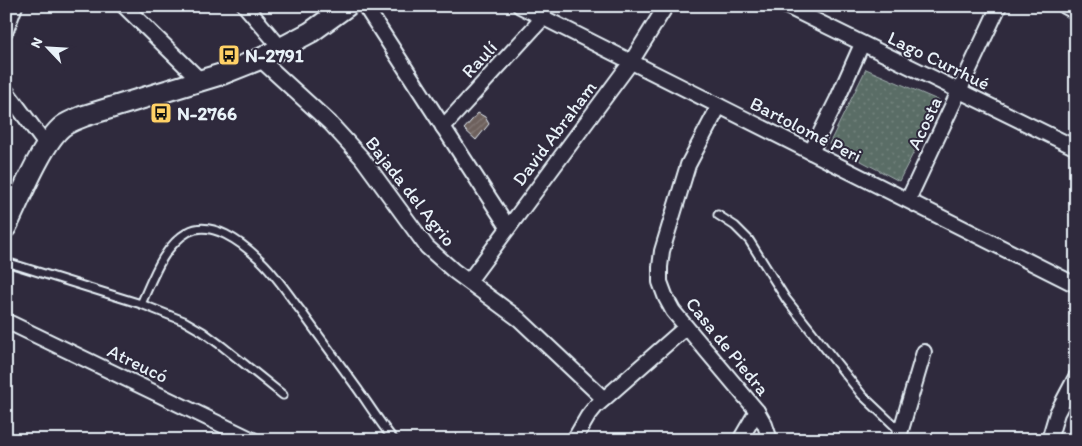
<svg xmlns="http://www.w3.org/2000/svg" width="1082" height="446" font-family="Itim,sans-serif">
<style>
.park{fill:url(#park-dots);stroke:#a1afaf}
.building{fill:url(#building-hatch);stroke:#e8f1f8}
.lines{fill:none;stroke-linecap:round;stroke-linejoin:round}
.service-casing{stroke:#e8f1f8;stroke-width:11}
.minor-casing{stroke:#e8f1f8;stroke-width:18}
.secondary-casing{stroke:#e8f1f8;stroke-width:24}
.service{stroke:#2f2a3d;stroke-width:7}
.minor{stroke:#2f2a3d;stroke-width:14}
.secondary{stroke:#2f2a3d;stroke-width:20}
.labels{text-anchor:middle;stroke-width:4;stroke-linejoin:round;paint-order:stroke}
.poi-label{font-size:19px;font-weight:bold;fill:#e8f1f8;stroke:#2f2a3d;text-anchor:start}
.street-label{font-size:19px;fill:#e8f1f8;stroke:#2f2a3d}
</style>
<defs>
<pattern id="park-dots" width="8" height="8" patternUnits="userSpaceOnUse" patternTransform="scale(1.25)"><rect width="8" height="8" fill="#5a6d66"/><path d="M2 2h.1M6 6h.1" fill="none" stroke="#72827d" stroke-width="1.8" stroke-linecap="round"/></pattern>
<pattern id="building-hatch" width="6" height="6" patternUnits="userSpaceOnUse" patternTransform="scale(1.25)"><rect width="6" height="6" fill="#6d605c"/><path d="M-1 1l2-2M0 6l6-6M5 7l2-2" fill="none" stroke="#827774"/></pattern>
</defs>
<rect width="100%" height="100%" fill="#2f2a3d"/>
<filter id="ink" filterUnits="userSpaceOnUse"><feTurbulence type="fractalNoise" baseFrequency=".02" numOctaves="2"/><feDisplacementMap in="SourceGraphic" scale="10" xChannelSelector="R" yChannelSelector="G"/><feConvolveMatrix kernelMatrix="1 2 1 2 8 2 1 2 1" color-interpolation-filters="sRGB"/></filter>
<g filter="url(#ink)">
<!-- park -->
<polygon class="park" points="866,69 940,101 899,181 829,144"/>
<!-- building -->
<polygon class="building" points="478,113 485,117 489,124 476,140 464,129"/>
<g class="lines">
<!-- service casing -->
<g class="service-casing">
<g id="service">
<polyline points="718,215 735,226 749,240 786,299 862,395 900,431"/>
<polyline points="6,262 141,304 184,321 203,332 222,346 283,395"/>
<path d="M141 304C152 280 163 246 188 232 211 219 242 243 258 258 275 273 287 293 301 311 319 336 338 362 357 388 369 405 380 423 394 440"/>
</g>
</g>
<!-- minor casing -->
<g class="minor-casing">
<g id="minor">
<polyline points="124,6 201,81"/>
<polyline points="245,6 281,48"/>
<polyline points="365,6 508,227"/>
<polyline points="520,6 1076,285"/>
<polyline points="786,6 1076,148"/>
<polyline points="1065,6 1076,12"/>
<polyline points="6,30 15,6"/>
<polyline points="260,59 330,123 362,158 427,247 454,271 519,319 604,399"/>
<polyline points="6,91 47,146"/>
<polyline points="719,106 688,165 662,251 660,267 660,282 666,298 673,311 757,411 765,425 770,440"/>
<polyline points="443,127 543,18"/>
<polyline points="811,152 837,100 862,44"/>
<polyline points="908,200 999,6"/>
<polyline points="469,281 631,62 666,6"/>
<polyline points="6,321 253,440"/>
<polyline points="574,440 588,416 596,406 686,327"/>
<polyline points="740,440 757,411"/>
<polyline points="898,440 924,352"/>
<polyline points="1049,440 1057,413 1076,377"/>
</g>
</g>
<!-- secondary casing -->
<g class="secondary-casing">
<path id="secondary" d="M6 227C19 201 42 142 63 126 70 121 77 119 84 116L222 74 260 59 311 32 347 6"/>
</g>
<!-- service -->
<use href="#service" class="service"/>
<!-- minor -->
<use href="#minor" class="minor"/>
<!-- secondary -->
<use href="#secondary" class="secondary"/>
</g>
</g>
<!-- icons -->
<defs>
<g id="bus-square" transform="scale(1.125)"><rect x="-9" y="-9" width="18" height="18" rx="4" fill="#ffd166" stroke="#2f2a3d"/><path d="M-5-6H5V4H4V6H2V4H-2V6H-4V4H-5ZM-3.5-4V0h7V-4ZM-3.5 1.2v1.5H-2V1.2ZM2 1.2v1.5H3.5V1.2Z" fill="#111"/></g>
</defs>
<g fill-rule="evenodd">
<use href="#bus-square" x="229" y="55"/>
<use href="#bus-square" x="161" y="113"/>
</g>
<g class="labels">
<!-- poi labels -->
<g class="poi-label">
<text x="245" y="62">N-2791</text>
<text x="177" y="120">N-2766</text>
</g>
<!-- street labels -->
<g class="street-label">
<text transform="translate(479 59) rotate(-47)" y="7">Raulí</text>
<text transform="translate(939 60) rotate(26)" y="7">Lago Currhué</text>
<text transform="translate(924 123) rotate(-65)" y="7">Acosta</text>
<text transform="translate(806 129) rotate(27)" y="7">Bartolomé Peri</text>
<text transform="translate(554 133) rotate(-53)" y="7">David Abraham</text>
<text transform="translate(411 191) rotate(52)" y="7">Bajada del Agrio</text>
<text transform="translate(728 346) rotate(51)" y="7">Casa de Piedra</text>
<text transform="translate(138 363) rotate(26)" y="7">Atreucó</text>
</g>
</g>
<!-- margin -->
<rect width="1082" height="446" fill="none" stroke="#2f2a3d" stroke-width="25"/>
<rect x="12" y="12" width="1057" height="421" fill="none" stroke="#e8f1f8" stroke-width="2" filter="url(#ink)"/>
<!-- north arrow -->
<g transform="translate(48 48) rotate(295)" stroke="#2f2a3d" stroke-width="4" paint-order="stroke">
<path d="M0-4L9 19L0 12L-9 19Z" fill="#e8f1f8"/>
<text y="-8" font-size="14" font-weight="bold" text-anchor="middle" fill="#e8f1f8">N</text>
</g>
</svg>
